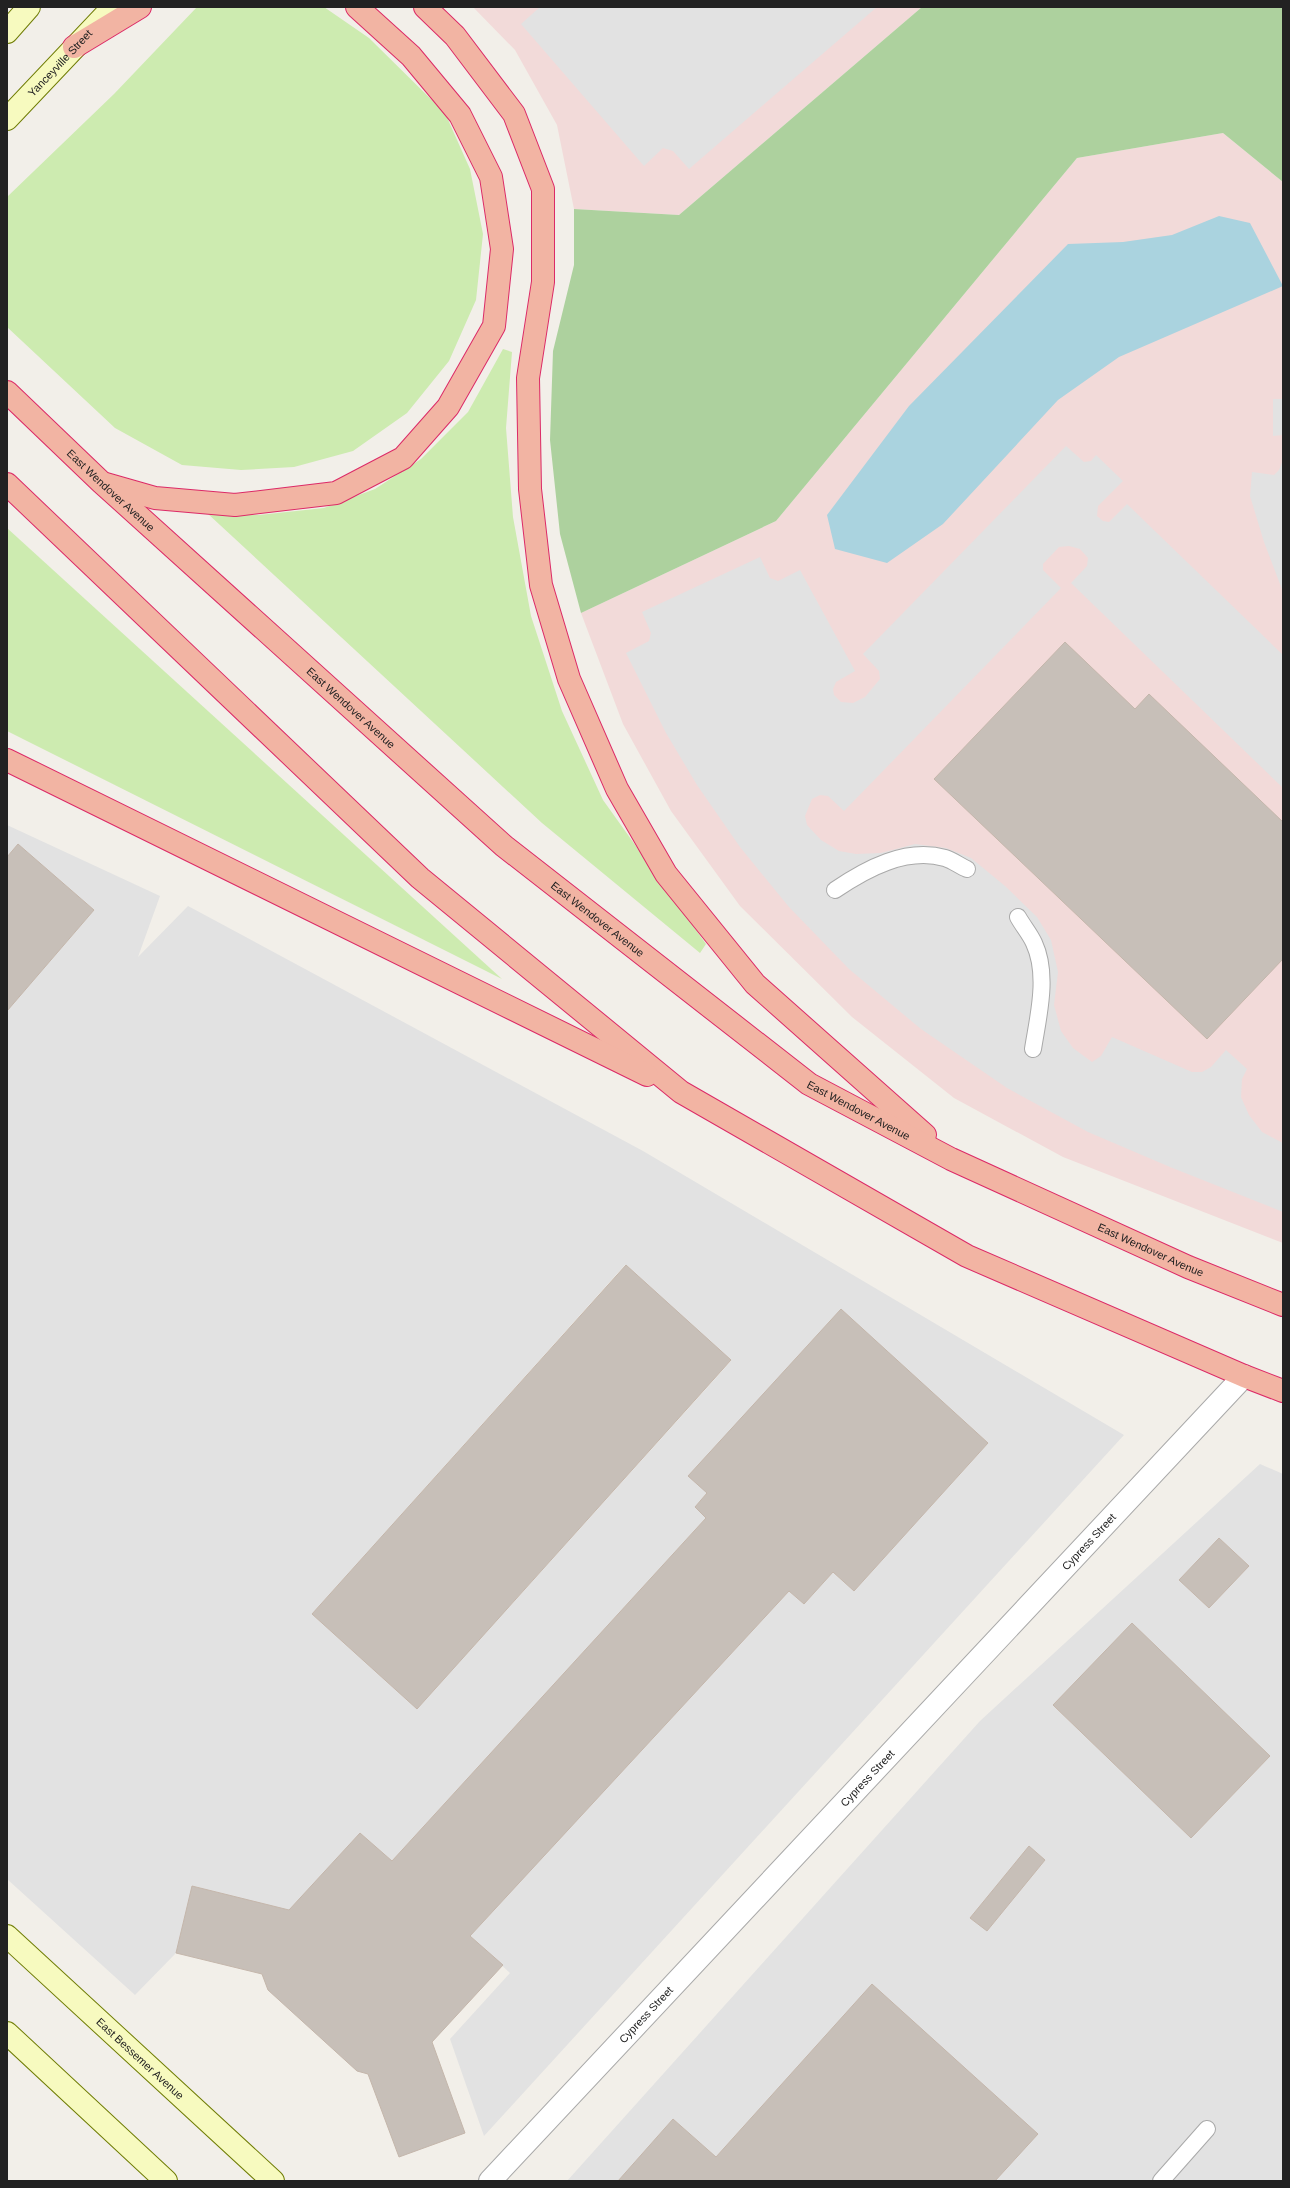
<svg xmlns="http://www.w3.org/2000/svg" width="1290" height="2188" font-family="Helvetica,sans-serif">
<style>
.commercial{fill:#f2dad9}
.grass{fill:#cdebb0}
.forest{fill:#add19e}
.parking{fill:#e2e2e2;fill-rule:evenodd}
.water{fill:#aad3df}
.building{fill:#c7bfb8;stroke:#c4b6ab}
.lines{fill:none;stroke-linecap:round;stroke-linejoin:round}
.service-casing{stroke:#a9a9a9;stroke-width:18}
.minor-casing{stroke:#a9a9a9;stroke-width:24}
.secondary-casing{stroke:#707d05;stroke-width:24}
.trunk-casing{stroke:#dc2a67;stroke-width:24}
.service{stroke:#fff;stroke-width:16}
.minor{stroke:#fff;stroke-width:22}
.secondary{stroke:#f7fabf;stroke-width:22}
.trunk{stroke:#f2b4a3;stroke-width:22}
.labels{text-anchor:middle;stroke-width:4;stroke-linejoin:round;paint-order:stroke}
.street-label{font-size:11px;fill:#222;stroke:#fff}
</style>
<rect width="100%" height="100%" fill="#f2efe9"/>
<!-- commercial -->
<g class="commercial">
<polygon points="473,7 922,7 679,215 574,209 557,125 515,50"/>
<polygon points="1223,133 1283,182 1283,1243 1063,1157 954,1098 852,1017 740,906 671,811 623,724 581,613 776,521 1077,158"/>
</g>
<!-- grass -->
<g class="grass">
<polygon points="197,7 324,7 369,38 445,113 470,169 483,234 476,300 449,361 407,413 353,451 294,467 241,470 182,465 115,428 7,327 7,197 114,94"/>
<polygon points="503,349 512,352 506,428 513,517 531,616 562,711 603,800 706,944 700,953 542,823 207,513 259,515 324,508 375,489 421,459 468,412"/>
<polygon points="7,528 502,979 7,731"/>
</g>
<!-- forest -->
<polygon class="forest" points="922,7 1283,7 1283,182 1223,133 1077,158 776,521 581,613 560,534 550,440 553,351 574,265 574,209 679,215"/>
<!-- parking -->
<g class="parking">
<polygon points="540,7 877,7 689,169 673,151 663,148 644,166 521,24"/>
<polygon points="1273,399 1283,399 1283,435 1273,436"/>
<polygon points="1066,446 1084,462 1091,461 1096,455 1123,481 1098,506 1097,516 1103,521 1109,522 1127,504 1283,655 1283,788 1071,583 1087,566 1088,558 1080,549 1069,546 1059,547 1043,564 1043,570 1061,588 844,811 828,796 820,795 812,799 805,816 807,825 821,840 839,851 856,854 881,853 915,844 946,848 971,858 1005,886 1037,917 1051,940 1058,972 1054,1005 1061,1031 1073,1048 1092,1062 1101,1056 1112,1037 1192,1072 1202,1072 1211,1067 1226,1050 1247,1069 1242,1079 1241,1097 1249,1115 1262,1132 1283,1143 1283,1212 1170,1167 1088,1132 1007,1088 921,1029 849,969 789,907 740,847 697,785 666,733 626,653 649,641 651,633 642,612 760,557 770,578 778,581 800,570 855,671 836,682 833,689 834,695 841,702 853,703 865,697 880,679 879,671 863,654"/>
<polygon points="1283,460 1283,592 1264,542 1250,496 1252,472 1274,475 1279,470"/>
<path d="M7 825 160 896 138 957 188 906 643 1151 1124 1435 484 2136 450 2039 510 1973 470 1936 789 1591 804 1604 833 1572 854 1591 988 1443 841 1309 707 1493 695 1507 706 1518 392 1861 360 1833 289 1910 193 1886 176 1953 135 1995 7 1879V1011L94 910 18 844 7 857ZM625 1265 731 1361 417 1709 312 1614Z"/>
<path d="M1260 1464 1283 1474V2181H995L1037 2134 872 1985 716 2157 673 2119 618 2181H567L980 1721ZM1219 1538 1249 1566 1209 1608 1179 1580ZM1132 1623 1270 1756 1191 1838 1053 1705Z"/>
</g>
<!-- water -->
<polygon class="water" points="1219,216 1250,223 1283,286 1119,357 1058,400 943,524 887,563 835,549 827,515 909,406 1068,244 1123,242 1172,235"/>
<!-- building -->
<g class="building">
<polygon points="1065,642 1135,709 1149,694 1283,822 1283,959 1207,1039 934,779"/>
<polygon points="18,844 94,910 7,1011 7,857"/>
<polygon points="626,1265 731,1360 417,1709 312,1614"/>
<polygon points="841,1309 988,1443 854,1591 833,1572 804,1604 789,1591 470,1936 503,1965 432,2042 465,2133 399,2157 368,2074 357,2071 268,1990 262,1974 176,1953 192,1886 289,1910 360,1833 392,1861 706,1518 695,1507 707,1493 688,1476"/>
<polygon points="1219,1538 1249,1566 1209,1608 1179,1580"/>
<polygon points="1132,1623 1270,1756 1191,1838 1053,1705"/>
<polygon points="1029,1846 1045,1860 987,1931 970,1918"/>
<polygon points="872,1984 1038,2134 995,2181 618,2181 673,2119 716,2157"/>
</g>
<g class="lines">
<!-- service casing -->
<g class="service-casing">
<g id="service">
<path d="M835 890C866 869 906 847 945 858 952 860 960 866 967 869"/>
<path d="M1018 917C1023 926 1030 934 1034 943 1049 975 1038 1017 1033 1049"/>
<polyline points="1161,2181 1207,2129"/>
</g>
</g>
<!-- minor casing -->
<g class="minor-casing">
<g id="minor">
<path id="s1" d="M490 2181 1244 1376"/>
</g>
</g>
<!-- secondary casing -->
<g class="secondary-casing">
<g id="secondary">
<polyline points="7,32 29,7"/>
<path id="s2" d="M7 119 113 7"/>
<path id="s3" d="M7 1936 273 2181"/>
<polyline points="7,2033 166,2181"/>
</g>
</g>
<!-- trunk casing -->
<g class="trunk-casing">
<g id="trunk">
<polyline points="425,7 455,36 514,114 543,189 543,282 528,378 530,489 541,585 569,679 617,789 666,874 755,984 925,1135"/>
<polyline points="74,47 140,7"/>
<path id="s4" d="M7 392 101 482 504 846 809 1084 951 1159 1188 1267 1283 1305"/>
<polyline points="7,484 420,878 681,1092 967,1256 1244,1376 1283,1391"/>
<polyline points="106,484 155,498 235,505 336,493 403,458 448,407 494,326 502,249 491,177 460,115 411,56 357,7"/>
<polyline points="7,760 647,1075"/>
</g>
</g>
<!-- service -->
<use href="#service" class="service"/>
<!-- minor -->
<use href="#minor" class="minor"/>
<!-- secondary -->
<use href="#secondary" class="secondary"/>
<!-- trunk -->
<use href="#trunk" class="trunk"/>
</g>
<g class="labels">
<!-- street labels -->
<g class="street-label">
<text dy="4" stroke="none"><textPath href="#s2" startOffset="77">Yanceyville Street</textPath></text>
<text dy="4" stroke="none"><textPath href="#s4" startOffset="143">East Wendover Avenue</textPath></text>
<text dy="4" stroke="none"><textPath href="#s4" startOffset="467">East Wendover Avenue</textPath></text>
<text dy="4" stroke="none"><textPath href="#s4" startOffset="792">East Wendover Avenue</textPath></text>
<text dy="4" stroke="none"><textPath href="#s4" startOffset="1116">East Wendover Avenue</textPath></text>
<text dy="4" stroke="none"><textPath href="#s4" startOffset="1440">East Wendover Avenue</textPath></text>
<text dy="4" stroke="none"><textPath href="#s1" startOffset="876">Cypress Street</textPath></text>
<text dy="4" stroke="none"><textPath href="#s1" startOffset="552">Cypress Street</textPath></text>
<text dy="4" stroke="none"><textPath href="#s1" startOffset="228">Cypress Street</textPath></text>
<text dy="4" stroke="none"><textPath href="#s3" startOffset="181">East Bessemer Avenue</textPath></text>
</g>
</g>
<!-- border -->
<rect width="1290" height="2188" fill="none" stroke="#222222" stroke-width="16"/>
</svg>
